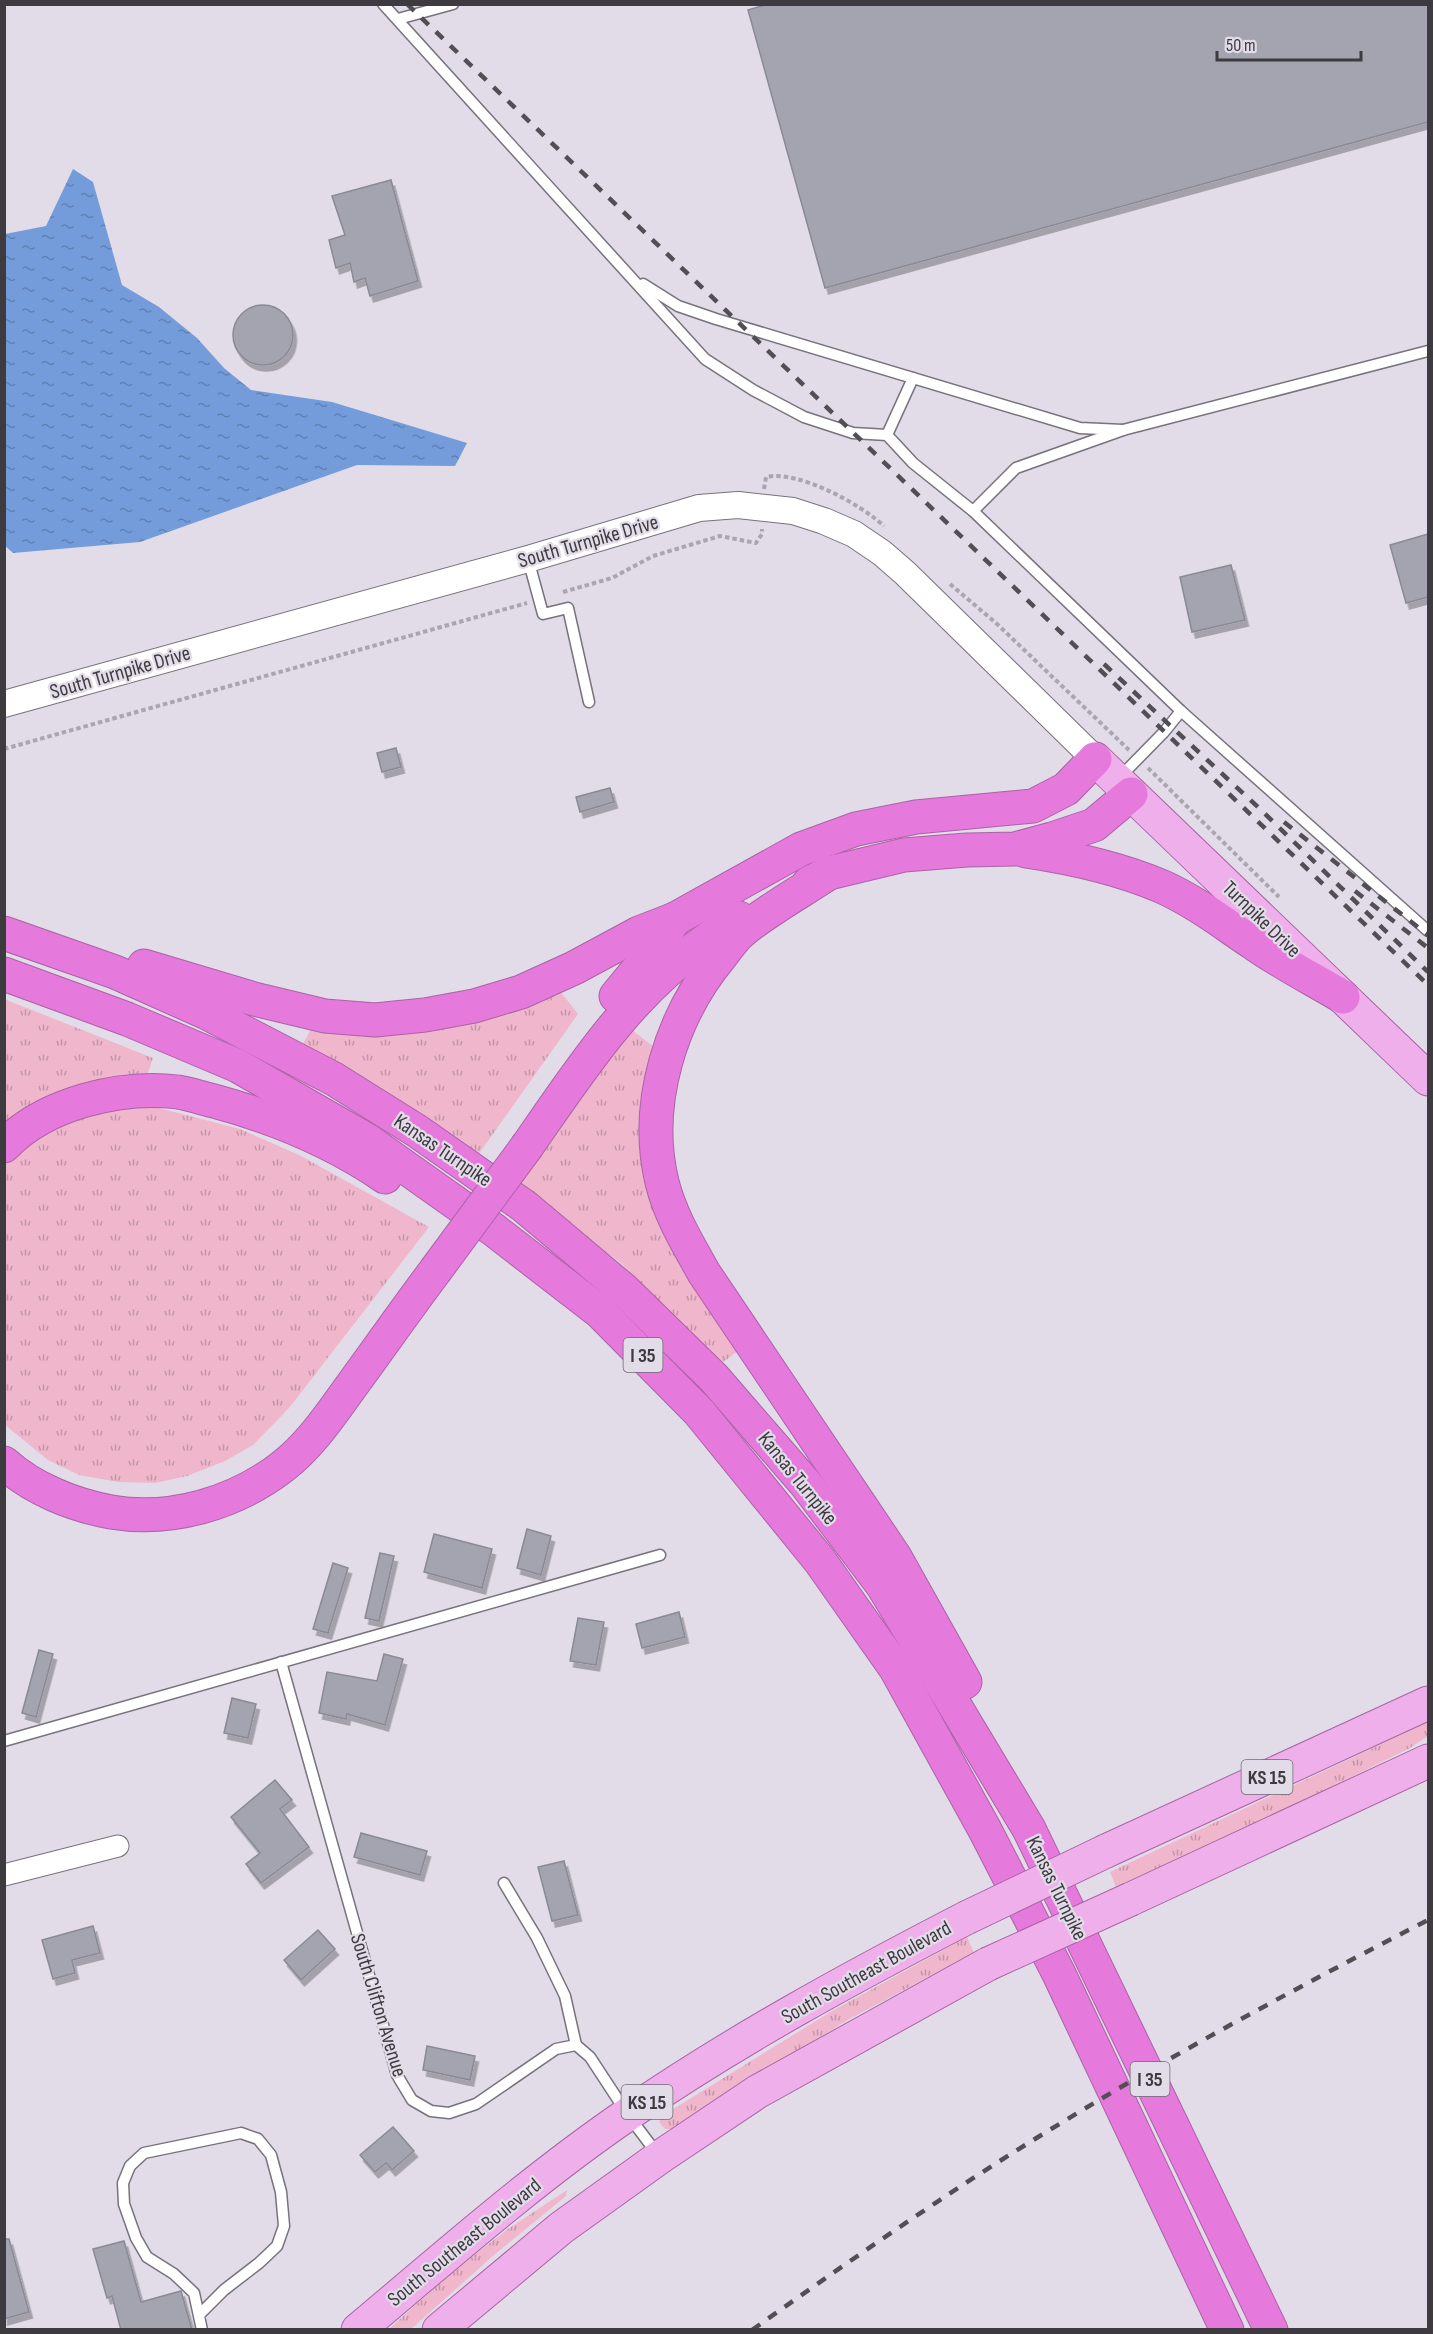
<svg xmlns="http://www.w3.org/2000/svg" width="1433" height="2334" font-family="'Sofia Sans Condensed',sans-serif">
<style>
.grass{fill:url(#grass-tufts)}
.water{fill:url(#water-ripples)}
.building{fill:#a3a4af;stroke:#898a95;stroke-width:1.5;filter:url(#shadow)}
.lines{fill:none;stroke-linecap:round;stroke-linejoin:round}
.service-casing{stroke:#77727c;stroke-width:13}
.minor-casing{stroke:#77727c;stroke-width:23}
.tertiary-casing{stroke:#77727c;stroke-width:28}
.primary-casing{stroke:#aa63a5;stroke-width:35}
.motorway-casing{stroke:#aa63a5;stroke-width:35}
.path{stroke:#aaa6af;stroke-width:4;stroke-dasharray:4.5 3;stroke-linecap:butt}
.service{stroke:#fff;stroke-width:10}
.minor{stroke:#fff;stroke-width:21}
.tertiary{stroke:#fff;stroke-width:26}
.primary{stroke:#efafea;stroke-width:33}
.motorway{stroke:#e579dc;stroke-width:33}
.rail{stroke:#524f54;stroke-width:4.5;stroke-dasharray:10 10;stroke-linecap:butt}
.primary-bridge-casing{stroke:#aa63a5;stroke-width:35;stroke-linecap:butt}
.motorway-bridge-casing{stroke:#aa63a5;stroke-width:35;stroke-linecap:butt}
.primary-bridge{stroke:#efafea;stroke-width:33}
.motorway-bridge{stroke:#e579dc;stroke-width:33}
.labels{text-anchor:middle;stroke-width:4.5;stroke-linejoin:round;paint-order:stroke}
.shield{fill:#e1dce8;stroke:#6e6b72;stroke-width:1.5}
.shield-label{font-size:20px;font-weight:bold;fill:#3d3b3f}
.street-label{font-size:21px;fill:#3d3b3f;stroke:#e1dce8}
</style>
<defs>
<pattern id="grass-tufts" width="24" height="20" patternUnits="userSpaceOnUse" patternTransform="scale(1.5)"><rect width="24" height="20" fill="#efb6cc"/><path d="M3 7l-1-3M5 7V3M7 7l1-3M15 17l-1-3M17 17v-4M19 17l1-3" fill="none" stroke="#c395a7"/></pattern>
<pattern id="water-ripples" width="26" height="14" patternUnits="userSpaceOnUse" patternTransform="scale(1.5)"><rect width="26" height="14" fill="#749cdb"/><path d="M2 4q2-2 4 0t4 0M15 11q2-2 4 0t4 0" fill="none" stroke="#6080b3"/></pattern>
<filter id="shadow"><feDropShadow dx="3.5" dy="6" stdDeviation="0" flood-color="#0004"/></filter>
</defs>
<rect width="100%" height="100%" fill="#e1dce8"/>
<!-- grass -->
<g class="grass">
<polygon points="556,986 578,1014 478,1155 365,1079 303,1044 313,1025"/>
<polygon points="4,999 153,1058 146,1078 5,1126"/>
<polygon points="628,1027 654,1047 642,1094 640,1129 738,1351 721,1364 622,1264 510,1179"/>
<path d="M155 1107 240 1129 299 1155 429 1227 289 1408 253 1445 225 1461 187 1476 155 1483 119 1482 79 1475 48 1460 5 1425V1165C31 1137 71 1114 109 1108 124 1105 140 1107 155 1107Z"/>
<polygon points="1428,1722 1428,1736 1410,1748 1240,1832 1116,1887 1110,1872"/>
<polygon points="967,1937 974,1953 851,2018 671,2129 665,2129 659,2122 662,2116 832,2011"/>
<polygon points="567,2190 566,2196 494,2255 411,2329 389,2329 451,2273 508,2229"/>
</g>
<!-- water -->
<polygon class="water" points="73,169 93,182 122,285 159,307 197,338 224,368 251,390 332,402 467,443 455,466 357,465 140,542 13,553 4,545 5,234 46,226"/>
<!-- building -->
<g class="building">
<polygon points="768,4 1428,4 1428,122 825,288 748,10"/>
<polygon points="391,180 418,281 370,296 365,278 354,282 350,263 336,268 329,240 345,235 332,196"/>
<circle cx="263" cy="335" r="30"/>
<polygon points="1428,534 1428,597 1406,603 1390,545"/>
<polygon points="1231,565 1245,620 1192,632 1180,577"/>
<polygon points="396,748 401,767 382,772 377,753"/>
<polygon points="610,788 614,802 580,812 576,797"/>
<polygon points="527,1529 551,1536 541,1575 517,1568"/>
<polygon points="434,1534 492,1549 482,1588 424,1572"/>
<polygon points="380,1553 394,1556 379,1621 365,1618"/>
<polygon points="333,1563 348,1568 328,1633 313,1629"/>
<polygon points="679,1612 685,1637 642,1648 636,1624"/>
<polygon points="578,1618 604,1622 596,1665 570,1661"/>
<polygon points="39,1650 53,1654 36,1717 22,1713"/>
<polygon points="384,1654 403,1659 385,1725 347,1714 346,1719 319,1713 327,1672 377,1681"/>
<polygon points="232,1698 256,1704 248,1738 224,1733"/>
<polygon points="275,1780 292,1800 280,1809 309,1847 261,1883 246,1864 260,1853 231,1817"/>
<polygon points="361,1833 427,1851 420,1875 354,1857"/>
<polygon points="564,1861 578,1915 552,1921 538,1867"/>
<polygon points="93,1926 100,1953 72,1960 75,1973 53,1979 42,1940"/>
<polygon points="318,1930 335,1949 301,1980 284,1960"/>
<polygon points="427,2046 475,2056 470,2080 423,2070"/>
<polygon points="393,2127 414,2151 392,2170 386,2163 375,2172 360,2155"/>
<polygon points="4,2239 9,2239 29,2312 4,2319"/>
<polygon points="124,2241 141,2302 181,2291 192,2330 121,2330 112,2296 107,2298 93,2249"/>
</g>
<g class="lines">
<!-- service casing -->
<g class="service-casing">
<g id="service">
<polyline points="383,4 705,359 753,390 804,417 853,433 887,435 913,463 973,511 1181,711 1428,931"/>
<polyline points="398,19 453,4"/>
<polyline points="643,284 678,306 716,319 1080,428 1123,430"/>
<polyline points="887,435 913,378"/>
<polyline points="973,511 1016,468 1123,430 1428,351"/>
<polyline points="528,559 543,614 568,608 589,702"/>
<polyline points="1119,778 1164,732 1181,711"/>
<polyline points="281,1662 397,2075 412,2100 431,2111 449,2113 476,2104 556,2049 576,2045 590,2057 628,2115 658,2155"/>
<polyline points="4,1741 660,1555"/>
<polyline points="504,1883 537,1938 565,1996 576,2045"/>
<polyline points="199,2315 224,2290 259,2263 277,2246 284,2226 281,2192 271,2155 258,2139 241,2133 144,2153 130,2166 123,2183 124,2204 136,2238 147,2257 174,2274 194,2293 202,2330"/>
</g>
</g>
<!-- minor casing -->
<g class="minor-casing">
<polyline id="minor" points="4,1875 118,1846"/>
</g>
<!-- tertiary casing -->
<g class="tertiary-casing">
<polyline id="tertiary" points="4,704 528,559 699,508 738,505 793,511 824,521 854,534 882,553 905,573 1095,759"/>
</g>
<!-- primary casing -->
<g class="primary-casing">
<g id="primary">
<polyline points="1095,759 1428,1079"/>
<polyline points="1106,1851 1428,1703"/>
<polyline points="1131,1899 1428,1761"/>
<path d="M358 2330C446 2256 533 2179 628 2114 736 2040 850 1978 966 1918"/>
<polyline points="439,2330 561,2228 660,2157 757,2092 988,1964"/>
</g>
</g>
<!-- motorway casing -->
<g class="motorway-casing">
<g id="motorway">
<path d="M1026 851C1073 858 1119 868 1163 887 1196 902 1223 923 1253 943 1281 963 1313 979 1343 997"/>
<path d="M829 873C802 891 766 911 741 932 734 938 727 948 721 956 671 1016 643 1104 662 1182 670 1215 688 1244 704 1273L895 1557 965 1682"/>
<polyline points="809,883 829,873 904,855 967,850 1015,849 1052,839 1094,825 1131,794"/>
<polyline points="4,933 115,972 207,1013 334,1079 417,1131 524,1206 624,1290 714,1378 805,1483 883,1586 1029,1829 1271,2330"/>
<polyline points="144,966 254,999 325,1016 375,1020 425,1015 474,1006 521,992 574,968 639,933 675,919 801,849 856,829 916,817 1033,806 1066,789 1095,759"/>
<polyline points="4,974 127,1019 238,1066 367,1140 494,1230 600,1312 699,1412 820,1561 896,1669 985,1830 1059,1974 1227,2330"/>
<polyline points="616,996 653,951 675,919"/>
<path d="M528 1145C580 1070 629 994 705 941 716 933 727 924 739 918"/>
<path d="M4 1146C45 1103 121 1085 178 1092 190 1094 202 1098 214 1101 273 1117 334 1142 385 1177"/>
<path d="M4 1463C33 1489 73 1505 111 1512 170 1522 234 1504 282 1467 312 1444 333 1411 355 1381 382 1344 408 1307 435 1271"/>
</g>
</g>
<!-- path -->
<g class="path">
<path d="M764 489 766 477C799 470 860 504 884 526"/>
<polyline points="950,584 996,623 1129,750"/>
<polyline points="563,592 612,578 653,556 720,536 756,543 762,534 762,529"/>
<polyline points="4,749 527,603"/>
<polyline points="1148,768 1279,897"/>
</g>
<!-- service -->
<use href="#service" class="service"/>
<!-- minor -->
<use href="#minor" class="minor"/>
<!-- tertiary -->
<use href="#tertiary" class="tertiary"/>
<!-- primary -->
<use href="#primary" class="primary"/>
<!-- motorway -->
<use href="#motorway" class="motorway"/>
<!-- rail -->
<g class="rail">
<polyline points="407,4 1428,985"/>
<polyline points="1104,664 1260,809 1428,972"/>
<polyline points="1284,822 1428,935"/>
<polyline points="1355,891 1428,948"/>
<path d="M752 2330C855 2257 958 2185 1066 2120 1184 2048 1306 1983 1428 1920"/>
</g>
<!-- primary-bridge casing -->
<g class="primary-bridge-casing">
<g id="primary-bridge">
<polyline points="966,1918 1106,1851"/>
<polyline points="988,1964 1131,1899"/>
</g>
</g>
<!-- motorway-bridge casing -->
<g class="motorway-bridge-casing">
<polyline id="motorway-bridge" points="435,1271 528,1145"/>
</g>
<!-- primary-bridge -->
<use href="#primary-bridge" class="primary-bridge"/>
<!-- motorway-bridge -->
<use href="#motorway-bridge" class="motorway-bridge"/>
</g>
<g class="labels">
<!-- shield labels -->
<g class="shield">
<rect x="623.5" y="1338" width="39" height="34" rx="4.5"/>
<rect x="1241.5" y="1760" width="51" height="34" rx="4.5"/>
<rect x="1130.5" y="2062" width="39" height="34" rx="4.5"/>
<rect x="621.5" y="2085" width="51" height="34" rx="4.5"/>
</g>
<g class="shield-label">
<text x="643" y="1362">I 35</text>
<text x="1267" y="1784">KS 15</text>
<text x="1150" y="2086">I 35</text>
<text x="647" y="2109">KS 15</text>
</g>
<!-- street labels -->
<g class="street-label">
<text transform="translate(588 541) rotate(-16)" y="7">South Turnpike Drive</text>
<text transform="translate(120 672) rotate(-16)" y="7">South Turnpike Drive</text>
<text transform="translate(1262 919) rotate(44)" y="7">Turnpike Drive</text>
<text transform="translate(443 1150) rotate(34)" y="7">Kansas Turnpike</text>
<text transform="translate(798 1478) rotate(51)" y="7">Kansas Turnpike</text>
<text transform="translate(1057 1888) rotate(64)" y="7">Kansas Turnpike</text>
<text transform="translate(866 1972) rotate(-29)" y="7">South Southeast Boulevard</text>
<text transform="translate(379 2005) rotate(73)" y="7">South Clifton Avenue</text>
<text transform="translate(464 2242) rotate(-39)" y="7">South Southeast Boulevard</text>
</g>
</g>
<!-- border -->
<rect width="1433" height="2334" fill="none" stroke="#3d3b3f" stroke-width="12"/>
<!-- scale -->
<path d="M1217 51v9h144v-9" fill="none" stroke="#3d3b3f" stroke-width="3"/>
<text x="1226" y="51" font-size="18" fill="#3d3b3f" stroke="#e1dce8" stroke-width="4.5" paint-order="stroke">50 m</text>
</svg>
